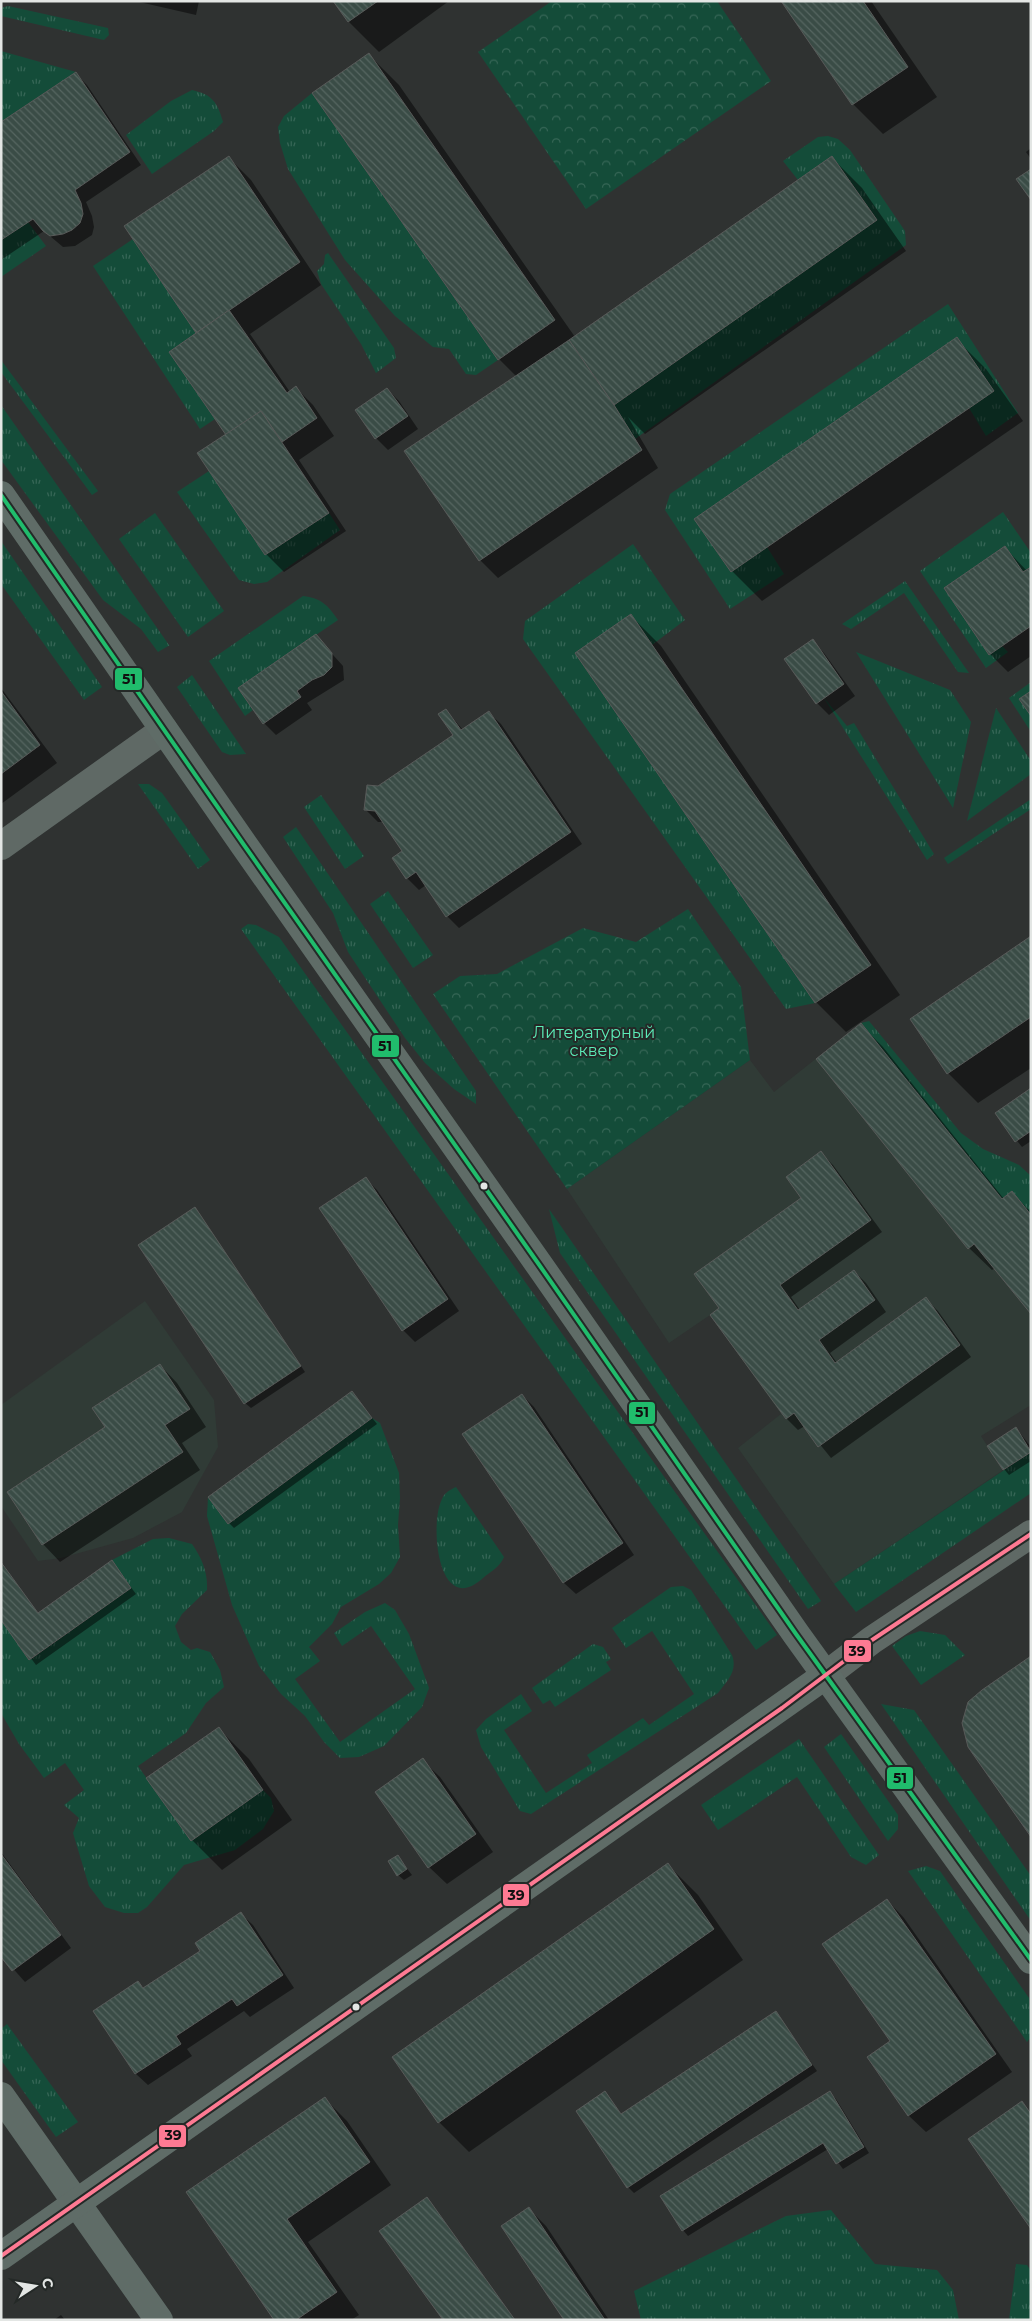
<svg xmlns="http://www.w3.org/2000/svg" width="1032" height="2321" font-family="Montserrat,sans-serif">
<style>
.built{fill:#303b36}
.grass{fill:url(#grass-tufts)}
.park{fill:url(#park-crowns)}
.shadow{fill:#0007}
.building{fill:url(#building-back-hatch);stroke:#585a59}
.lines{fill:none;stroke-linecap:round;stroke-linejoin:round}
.street{stroke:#5f6965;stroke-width:28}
.secondary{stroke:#5f6c67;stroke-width:28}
.bus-1-casing{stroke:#242927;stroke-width:8}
.bus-2-casing{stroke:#242927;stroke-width:8}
.bus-1{stroke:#20bc6c;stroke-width:4}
.bus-2{stroke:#fe7a93;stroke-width:4}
.bus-dot{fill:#e3e6e4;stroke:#242927;stroke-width:2}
.labels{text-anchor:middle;stroke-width:4;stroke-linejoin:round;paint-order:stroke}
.park-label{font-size:16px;fill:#5becb7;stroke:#242927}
.line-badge{stroke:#242927;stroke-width:2}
.pale-badge-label{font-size:14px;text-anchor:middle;font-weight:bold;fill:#111}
</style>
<defs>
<pattern id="grass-tufts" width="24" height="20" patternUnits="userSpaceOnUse" patternTransform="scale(1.25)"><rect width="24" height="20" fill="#144c39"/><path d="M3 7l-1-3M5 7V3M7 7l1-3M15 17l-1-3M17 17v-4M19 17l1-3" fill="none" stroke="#366656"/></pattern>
<pattern id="park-crowns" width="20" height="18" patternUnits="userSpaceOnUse" patternTransform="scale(1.25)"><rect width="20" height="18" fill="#144c39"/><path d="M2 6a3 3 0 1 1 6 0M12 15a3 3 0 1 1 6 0" fill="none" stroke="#366656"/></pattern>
<pattern id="building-back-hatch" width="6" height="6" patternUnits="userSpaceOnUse" patternTransform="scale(1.25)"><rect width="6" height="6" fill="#3a4c46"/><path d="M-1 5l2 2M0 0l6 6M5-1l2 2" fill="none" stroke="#566661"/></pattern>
</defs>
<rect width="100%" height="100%" fill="#2f3231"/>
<!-- built -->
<g class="built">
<polygon points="861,1023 1002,1199 1012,1191 1031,1215 1031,1405 981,1436 1003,1470 834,1584 738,1448 781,1414 710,1315 669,1343 567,1189 750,1060 774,1092"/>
<polygon points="145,1301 214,1400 218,1447 182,1512 133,1538 61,1558 38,1561 1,1506 1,1405"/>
</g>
<!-- grass -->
<g class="grass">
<polygon points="8,6 108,28 109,35 104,40 1,16 1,8"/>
<polygon points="1,51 76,72 1,122"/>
<path d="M192 90C213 95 217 102 223 122L214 131 152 174 126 135 171 101Z"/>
<polygon points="312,93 498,360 476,375 466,374 449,349 433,347 395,316 345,260 288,169 280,143 278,127 284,116"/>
<polygon points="828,136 838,139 850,150 905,231 906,245 635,439 614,405 877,220 832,156 798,180 783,161 818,137"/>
<polygon points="28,222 46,246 1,277 1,240"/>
<polygon points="133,239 196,333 169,352 215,419 200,429 93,266"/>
<polygon points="328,253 394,348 396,358 376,373 361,344 321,284 317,271 324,264 325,255"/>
<polygon points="948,304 1018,413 986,436 969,408 695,519 731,572 767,547 784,574 730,609 665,510 670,494"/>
<polygon points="1,360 98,491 92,495 1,372"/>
<polygon points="1,405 169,645 170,645 158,652 141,629 103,600 1,460"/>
<polygon points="209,471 265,555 329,513 340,530 267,582 254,584 239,580 177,492"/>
<polygon points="1003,512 1031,553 1031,567 1023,572 1005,546 944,588 989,655 1002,646 1008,652 986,668 920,571"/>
<polygon points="155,513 224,611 188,637 119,539"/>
<polygon points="1,541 102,687 84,700 1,584"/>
<polygon points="633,544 685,620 652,645 631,615 575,653 815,1003 786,1009 523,639 525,621"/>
<polygon points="905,581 969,673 958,672 904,593 851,629 842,624"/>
<path d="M303 596C321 598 328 605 338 620L238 688 253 710 245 716 209 661Z"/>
<polygon points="856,652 950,690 971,722 953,808"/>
<polygon points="192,675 246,754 230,755 222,752 177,687"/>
<polygon points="1031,682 1031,691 1019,699 1031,716 1031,732 1009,698"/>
<polygon points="824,698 847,726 854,723 934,854 927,860"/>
<polygon points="996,708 1031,761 1031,774 967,821"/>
<polygon points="138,784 149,784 162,793 210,860 198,869"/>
<polygon points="321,795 364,856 345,869 304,807"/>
<polygon points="1031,799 1031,809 948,864 944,858"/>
<polygon points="296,827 476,1091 476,1104 454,1089 425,1063 405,1038 348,952 333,913 283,837"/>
<polygon points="388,891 433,955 413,968 370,904"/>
<polygon points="248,924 256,925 279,937 777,1635 774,1637 756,1650 241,929"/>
<polygon points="869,1021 961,1133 983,1149 1019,1165 1031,1176 1031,1215 1012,1191 1002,1199 861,1023"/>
<polygon points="549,1209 821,1601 808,1609 560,1253"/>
<polygon points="372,1418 380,1423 399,1473 400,1498 398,1525 400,1557 391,1573 379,1584 341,1607 332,1624 309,1647 320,1661 295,1679 340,1742 415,1689 371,1626 342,1646 334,1633 365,1612 385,1603 395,1610 409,1634 429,1688 422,1707 384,1746 359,1757 340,1758 324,1742 305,1716 281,1694 259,1666 232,1605 207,1516 208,1497 228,1523"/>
<polygon points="1031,1452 1031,1493 856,1612 834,1584"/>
<path d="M456 1487 504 1557C500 1567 491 1571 483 1578 438 1619 429 1524 442 1499 445 1492 450 1490 456 1487Z"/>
<path d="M169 1538 192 1544C202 1558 208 1573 207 1590L182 1614 175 1626 181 1642 191 1650 197 1648 210 1652 220 1670 224 1687 206 1703 186 1733 138 1766 191 1841 263 1790 271 1798 274 1811 263 1829 235 1850 184 1865 147 1907 138 1913H124L105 1907 89 1886 73 1833 79 1818 64 1805 84 1790 65 1763 44 1778 19 1744 1 1713V1620L30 1660 131 1588 112 1560 153 1539Z"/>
<path d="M683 1586 691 1590 732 1655C738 1671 727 1681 718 1693L531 1814 520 1811 481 1747 476 1730 486 1719 521 1694 532 1711 504 1730 546 1793 592 1763 587 1755 643 1718 649 1725 694 1694 652 1631 626 1648 612 1628 671 1587Z"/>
<polygon points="920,1631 945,1635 965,1655 921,1685 892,1646 906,1636"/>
<polygon points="593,1644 603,1647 611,1659 606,1662 611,1670 555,1707 550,1700 543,1704 532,1688"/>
<polygon points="881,1704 914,1710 1031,1876 1031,1921"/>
<polygon points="841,1734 898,1815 898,1829 888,1841 824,1747"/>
<polygon points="799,1739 879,1855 866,1865 851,1857 797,1777 718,1830 701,1805"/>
<polygon points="926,1866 940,1871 1029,1998 1031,2037 1027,2042 908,1871"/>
<polygon points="7,2024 78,2122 56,2137 1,2060 1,2029"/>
<polygon points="831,2210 875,2264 937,2270 953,2290 959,2320 641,2320 634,2291 786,2216"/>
<polygon points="1016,2264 1027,2265 1031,2271 1031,2320 1009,2320"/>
</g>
<!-- park -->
<g class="park">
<polygon points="552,1 717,1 771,81 586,209 478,52"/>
<polygon points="688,909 741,987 750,1060 567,1189 433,994 460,976 497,974 583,928 636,942"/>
</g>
<!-- shadow -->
<g class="shadow">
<polygon points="135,1 199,1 196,15"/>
<polygon points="335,1 449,1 379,52 349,22"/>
<polygon points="783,1 871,1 937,97 883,134 853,104"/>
<polygon points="369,55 399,85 575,337 832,158 862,188 906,251 645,434 628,417 658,468 498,578 480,560 405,452 517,377 499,359 314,94"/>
<polygon points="75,73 87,85 141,165 86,202 92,216 94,227 92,235 75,246 63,247 44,231 1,260 1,124"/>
<polygon points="1031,148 1031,159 1026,152"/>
<polygon points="229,158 251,180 321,285 250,334 290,392 296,388 313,405 334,436 299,460 346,531 284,572 266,554 199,454 228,436 198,333 126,227"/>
<polygon points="956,339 986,369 1023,421 762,601 732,571 696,519"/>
<polygon points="387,389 399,401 418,429 388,450 376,438"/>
<polygon points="1005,548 1027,571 1031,568 1031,656 1008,672 990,654 946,588"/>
<polygon points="631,616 661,646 900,995 846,1032 816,1002 577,653"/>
<polygon points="315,635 343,666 344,680 307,703 312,710 276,735 264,723"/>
<polygon points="812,641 824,653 855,696 829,715 817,703"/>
<polygon points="1,688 57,763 1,804"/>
<polygon points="446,710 463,730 489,713 501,724 582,844 459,928 447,916 426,885 419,890 407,878 403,851 384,822 378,822 366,810 378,787 454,735"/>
<polygon points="1031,938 1031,1068 978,1103 948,1073 911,1019"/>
<polygon points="861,1025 883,1047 1004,1199 1012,1193 1031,1212 1031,1312 995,1268 992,1270 969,1248"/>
<polygon points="1031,1090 1031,1141 1022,1147 996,1114"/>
<polygon points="821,1153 833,1165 882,1232 791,1297 800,1310 854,1271 866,1283 886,1312 830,1353 837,1363 926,1299 938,1311 971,1357 831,1458 805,1426 798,1430 787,1419 712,1315 721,1308 802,1198"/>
<polygon points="365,1178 377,1190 459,1311 415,1342 403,1330"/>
<polygon points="195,1209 305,1372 251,1408 245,1403"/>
<polygon points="160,1365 177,1383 206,1427 182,1443 200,1470 60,1562 43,1544 107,1428"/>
<polygon points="352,1393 377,1424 234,1528 229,1523"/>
<polygon points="522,1395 534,1407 634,1555 576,1594 564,1583 464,1435"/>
<polygon points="1016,1428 1031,1447 1031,1461 1009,1475 1004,1469"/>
<polygon points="1,1561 38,1614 112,1562 136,1594 36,1665 1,1618"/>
<polygon points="219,1729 249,1759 292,1820 222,1870 192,1840"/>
<polygon points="422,1760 440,1777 493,1852 447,1884 429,1867"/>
<polygon points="1,1852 71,1948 25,1982 1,1955"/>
<polygon points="398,1857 412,1875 404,1880 398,1875"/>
<polygon points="668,1865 698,1895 743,1960 469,2152 439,2122"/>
<polygon points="887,1900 904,1918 1012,2072 926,2132 908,2115 892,2041"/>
<polygon points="241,1914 253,1925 294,1988 250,2017 244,2011 187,2049 192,2056 148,2085 136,2074 95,2011 138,1982 145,1989 202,1951"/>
<polygon points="776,2012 817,2071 634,2193 628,2187 605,2093 622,2115"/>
<polygon points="830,2093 836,2099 869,2153 843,2169 828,2149 688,2236 683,2230"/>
<polygon points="325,2099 347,2121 391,2185 308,2242 359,2315 351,2320 275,2320 188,2192"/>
<polygon points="426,2198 432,2204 515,2320 444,2320"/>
<polygon points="529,2209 546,2226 609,2320 566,2320"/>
<polygon points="61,2315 65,2320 54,2320"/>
</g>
<!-- building -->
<g class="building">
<polygon points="333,1 378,1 348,22"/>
<polygon points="781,1 863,1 908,67 852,105"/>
<polygon points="369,53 555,320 498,360 312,93"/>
<polygon points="76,72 130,152 75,190 81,203 83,214 80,223 72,230 63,234 50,236 43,231 33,219 1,240 1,122"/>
<polygon points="229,156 300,262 196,333 124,226"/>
<polygon points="832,156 877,220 614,405 569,340"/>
<polygon points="1031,169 1031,200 1016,179"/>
<polygon points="229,310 287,393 296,386 317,418 282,442 261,411 226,435 169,352"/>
<polygon points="957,337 994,391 731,572 694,519"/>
<polygon points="569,340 614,405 642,450 479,561 404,451"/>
<polygon points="387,388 408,416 375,439 355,410"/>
<polygon points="261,411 329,513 265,555 197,453"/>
<polygon points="1005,546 1023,572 1031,567 1031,626 989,655 944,588"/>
<polygon points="631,614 871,965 815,1003 575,653"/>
<polygon points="316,634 332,653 332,667 324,675 312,680 297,691 301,697 263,724 238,688"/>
<polygon points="813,639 844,684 816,704 784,659"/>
<polygon points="1,691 40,745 1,774"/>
<polygon points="1031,691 1031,716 1019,699"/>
<polygon points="446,709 461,730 489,711 571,832 446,917 416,872 406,879 392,858 402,851 375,811 364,810 367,785 378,786 453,735 438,714"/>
<polygon points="1031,936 1031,1017 947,1074 910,1019"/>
<polygon points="861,1023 1002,1199 1012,1191 1031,1215 1031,1314 974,1244 968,1249 816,1059"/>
<polygon points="1031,1088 1031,1131 1015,1142 995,1113"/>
<polygon points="821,1151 871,1220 780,1285 798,1310 854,1270 875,1300 819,1340 835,1363 926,1297 960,1345 818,1447 794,1413 786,1419 710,1315 719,1308 694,1274 801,1198 786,1177"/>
<polygon points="366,1177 448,1299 402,1331 319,1208"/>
<polygon points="195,1207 301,1366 244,1404 138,1245"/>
<polygon points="160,1364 190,1409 165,1425 183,1452 42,1545 7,1492 105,1427 92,1408"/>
<polygon points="352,1391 372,1418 228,1524 208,1497"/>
<polygon points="522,1394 623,1543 563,1583 462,1434"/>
<polygon points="1016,1427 1031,1452 1003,1470 987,1446"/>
<polygon points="112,1560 131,1588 29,1660 1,1620 1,1562 38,1613"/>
<polygon points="1031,1656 1031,1837 968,1747 962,1723 968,1702 982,1690"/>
<polygon points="219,1727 263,1790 191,1841 146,1778"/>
<polygon points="423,1758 476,1834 428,1868 375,1792"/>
<polygon points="1,1854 61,1935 12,1971 1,1957"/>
<polygon points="398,1855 407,1869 397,1876 388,1861"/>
<polygon points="668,1863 714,1929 438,2123 392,2057"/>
<polygon points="887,1899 996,2054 908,2116 867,2057 890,2041 822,1944"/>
<polygon points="241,1912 283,1975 237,2006 232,1999 176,2036 181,2044 135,2074 93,2011 138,1981 143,1988 200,1951 195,1943"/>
<polygon points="776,2011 812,2065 627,2188 576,2111 605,2091 621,2114"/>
<polygon points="830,2091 864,2147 836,2164 823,2143 682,2231 660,2196"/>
<polygon points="325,2097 370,2162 287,2219 337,2292 296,2320 274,2320 186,2192"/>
<polygon points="1022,2101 1031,2114 1031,2229 968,2139"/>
<polygon points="427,2197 515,2320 443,2320 379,2231"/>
<polygon points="529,2207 605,2320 564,2320 501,2226"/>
</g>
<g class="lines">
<!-- street -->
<g class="street">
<polyline points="1,846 164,730"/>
<polyline points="826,1675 872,1640 1031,1534"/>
</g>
<!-- secondary -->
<g class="secondary">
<polyline points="1,495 244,845 540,1266 796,1634 1031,1960"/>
<polyline points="1,2096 159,2320"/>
<polyline points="1,2256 826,1675"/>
</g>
<!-- bus-1 casing -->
<g class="bus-1-casing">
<polyline id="bus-1" points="1,495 244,845 540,1266 796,1634 1031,1960"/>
</g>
<!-- bus-2 casing -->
<g class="bus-2-casing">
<polyline id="bus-2" points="1,2256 782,1708 872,1640 1031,1534"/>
</g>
<!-- bus-1 -->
<use href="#bus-1" class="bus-1"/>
<!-- bus-2 -->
<use href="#bus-2" class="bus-2"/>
</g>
<!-- markers -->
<g class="bus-dot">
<circle cx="484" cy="1186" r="4.5"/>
<circle cx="356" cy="2007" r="4.5"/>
</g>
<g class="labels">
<!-- park labels -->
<g class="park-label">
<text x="594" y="1038">Литературный<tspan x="594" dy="18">сквер</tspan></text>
</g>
</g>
<g class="line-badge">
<rect x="114" y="667" width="29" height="24" rx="5" fill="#20bc6c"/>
<rect x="371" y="1034" width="29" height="24" rx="5" fill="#20bc6c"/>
<rect x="628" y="1401" width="28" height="24" rx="5" fill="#20bc6c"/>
<rect x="843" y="1639" width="29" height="24" rx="5" fill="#fe7a93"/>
<rect x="886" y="1766" width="28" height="24" rx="5" fill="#20bc6c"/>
<rect x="502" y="1883" width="28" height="24" rx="5" fill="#fe7a93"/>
<rect x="158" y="2124" width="29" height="24" rx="5" fill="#fe7a93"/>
</g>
<g class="pale-badge-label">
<text x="129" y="684">51</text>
<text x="385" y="1051">51</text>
<text x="642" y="1417">51</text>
<text x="857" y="1656">39</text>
<text x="900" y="1783">51</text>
<text x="516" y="1900">39</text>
<text x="173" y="2140">39</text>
</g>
<!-- border -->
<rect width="1032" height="2321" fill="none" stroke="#e3e6e4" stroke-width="5"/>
<!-- north arrow -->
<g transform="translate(35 2286) rotate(78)" stroke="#242927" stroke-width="4" paint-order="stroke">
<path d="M0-4L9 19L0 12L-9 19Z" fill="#e3e6e4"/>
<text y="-8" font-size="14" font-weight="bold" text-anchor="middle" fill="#e3e6e4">С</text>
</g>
</svg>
